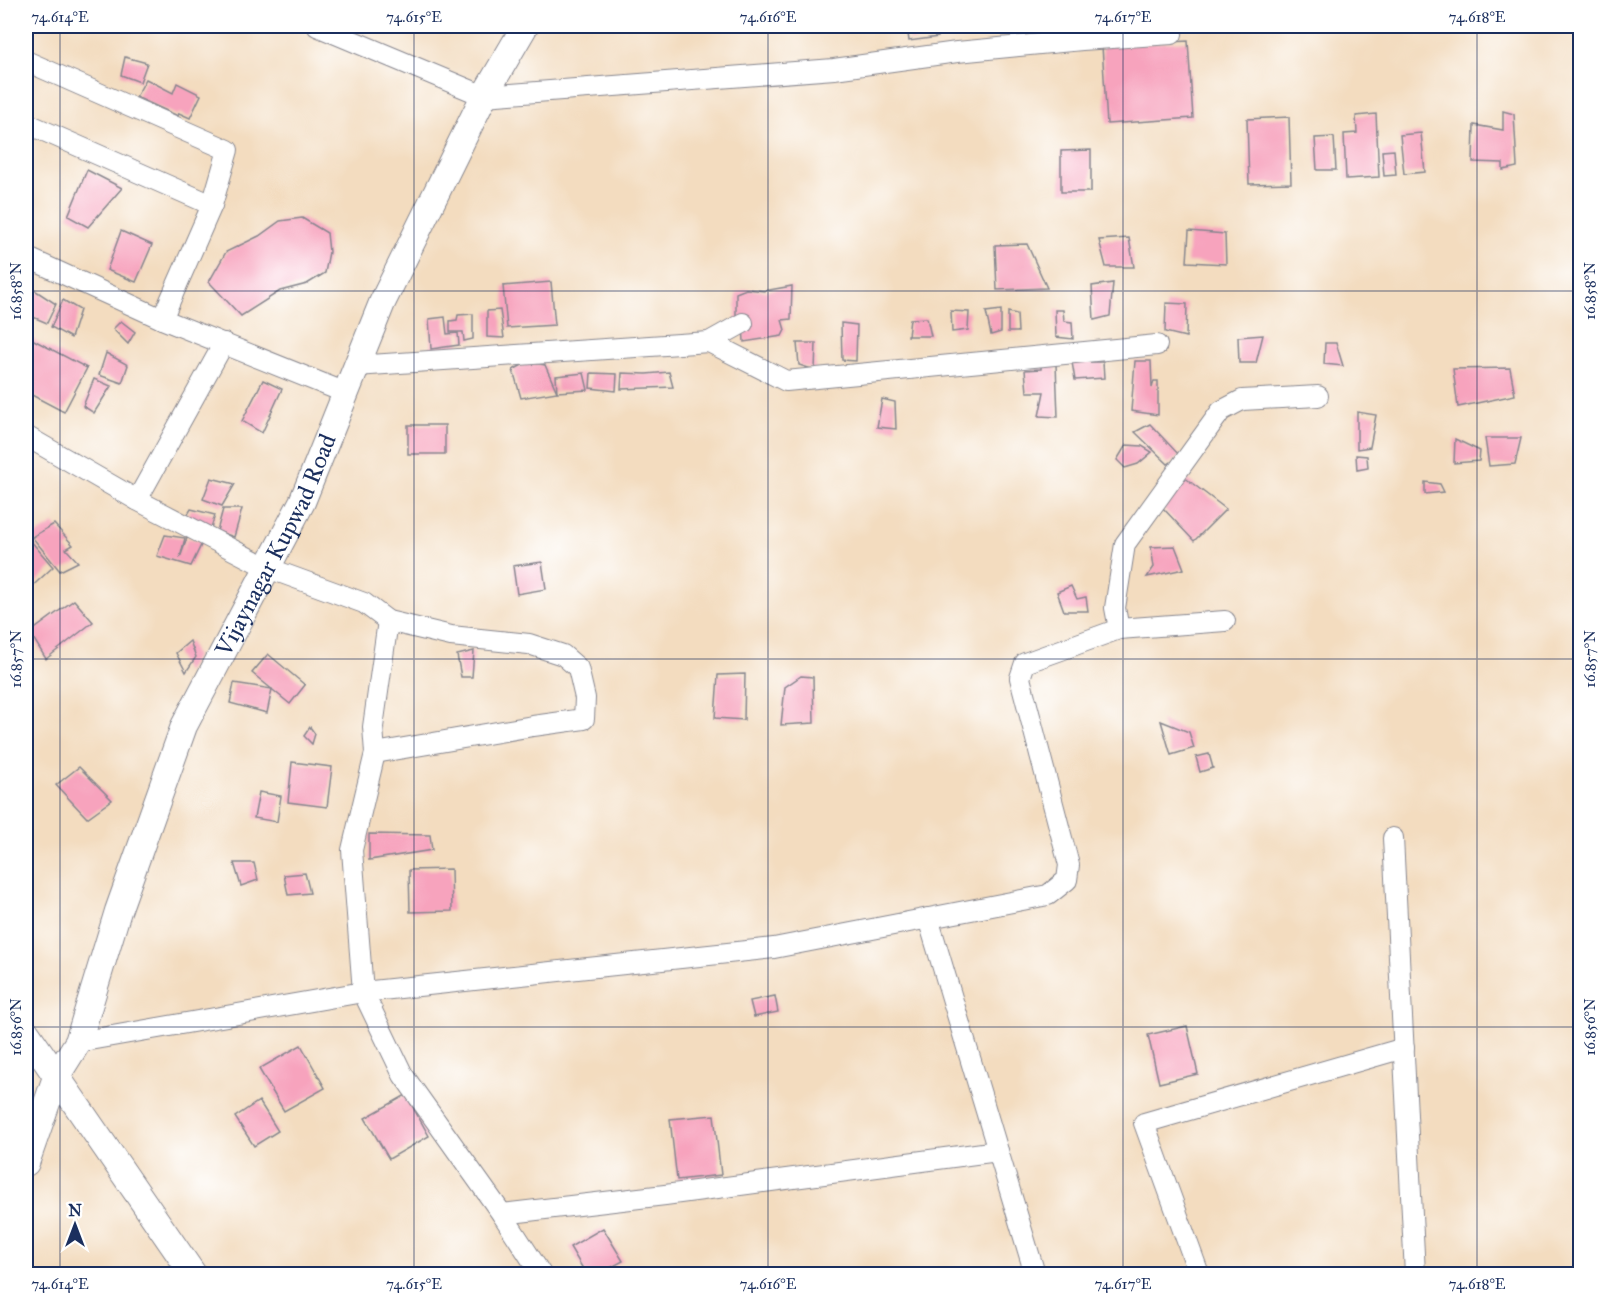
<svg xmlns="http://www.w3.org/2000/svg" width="1606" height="1300" font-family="'IM FELL Great Primer',serif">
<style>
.building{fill:#f7a3bd}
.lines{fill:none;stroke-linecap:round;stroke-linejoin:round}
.minor-casing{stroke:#87868e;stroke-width:22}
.tertiary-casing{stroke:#87868e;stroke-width:28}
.minor{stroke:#fff;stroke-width:20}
.tertiary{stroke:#fff;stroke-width:26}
.ticks{fill:none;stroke:#1b2f5e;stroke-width:1.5;stroke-opacity:0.45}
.labels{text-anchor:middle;stroke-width:6;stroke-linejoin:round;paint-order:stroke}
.street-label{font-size:24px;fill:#1b2f5e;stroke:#fff}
.neatline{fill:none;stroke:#1b2f5e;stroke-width:2}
.ticks-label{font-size:15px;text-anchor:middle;fill:#1b2f5e}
</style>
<rect width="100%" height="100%" fill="#fff"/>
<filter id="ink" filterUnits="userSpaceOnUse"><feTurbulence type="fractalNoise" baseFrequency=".0167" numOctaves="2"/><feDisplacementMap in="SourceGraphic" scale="12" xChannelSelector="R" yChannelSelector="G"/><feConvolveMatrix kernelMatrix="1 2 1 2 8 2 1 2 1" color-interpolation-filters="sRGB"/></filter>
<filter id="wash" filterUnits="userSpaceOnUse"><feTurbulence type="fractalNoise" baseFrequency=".008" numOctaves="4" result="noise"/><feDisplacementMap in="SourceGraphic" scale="24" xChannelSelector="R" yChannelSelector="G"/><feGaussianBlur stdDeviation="1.35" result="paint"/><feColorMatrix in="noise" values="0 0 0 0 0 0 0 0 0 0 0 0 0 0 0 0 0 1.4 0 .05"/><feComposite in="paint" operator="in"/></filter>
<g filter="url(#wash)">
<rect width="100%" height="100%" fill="#f3dcbf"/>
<g id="blocks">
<!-- building -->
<g class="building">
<polygon points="907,26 936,26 938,37 909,41"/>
<polygon points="1188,41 1193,118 1107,124 1102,46"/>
<polygon points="125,57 147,63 140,82 121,75"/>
<polygon points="146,79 173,93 177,83 201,95 190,118 179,113 178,116 136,97"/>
<polygon points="1503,111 1514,114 1517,167 1503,170 1503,163 1473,162 1474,125 1503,130"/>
<polygon points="1376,114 1379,177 1346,179 1344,134 1357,133 1356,116"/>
<polygon points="1289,117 1291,183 1249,184 1247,119"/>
<polygon points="1421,133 1425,172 1404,174 1400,135"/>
<polygon points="1334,137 1336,170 1317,170 1315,138"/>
<polygon points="1091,150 1091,192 1061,192 1061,151"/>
<polygon points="1394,150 1396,175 1384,176 1382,151"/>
<polygon points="87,170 122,188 88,227 68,216"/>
<polygon points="302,218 327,233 329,252 325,273 307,284 280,291 241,316 209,282 226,252 259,236 280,221"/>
<polygon points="121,231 152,245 136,282 107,270"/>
<polygon points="1189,231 1225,234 1226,264 1187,262"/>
<polygon points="1129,238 1134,267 1106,267 1099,240"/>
<polygon points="1027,244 1047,288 997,290 995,245"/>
<polygon points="551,282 555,325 507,328 503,286"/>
<polygon points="1113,283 1110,316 1094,320 1092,286"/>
<polygon points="792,286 791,319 782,320 785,330 782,336 744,342 743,323 736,321 736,293 746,289 764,291"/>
<polygon points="33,289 56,304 47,323 26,314 26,302"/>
<polygon points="63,300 80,310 71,338 51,327"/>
<polygon points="1166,303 1187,304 1186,337 1165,332"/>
<polygon points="500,310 504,338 487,337 487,311"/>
<polygon points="1001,310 1001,332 991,335 986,312"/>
<polygon points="1055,310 1063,310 1064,321 1072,322 1073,339 1056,337"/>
<polygon points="951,311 969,312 968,330 952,332"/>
<polygon points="1008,312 1017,314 1018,332 1008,332"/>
<polygon points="473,314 473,339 464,341 463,332 450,332 450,321 457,320 458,315"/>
<polygon points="445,317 447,334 458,333 459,345 431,349 429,319"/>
<polygon points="927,318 931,336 908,336 910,319"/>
<polygon points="121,321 135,332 128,344 113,329"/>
<polygon points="841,323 857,325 856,361 842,360"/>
<polygon points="1263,335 1256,363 1239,363 1238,337"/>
<polygon points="28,337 87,368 64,412 26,392 26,342"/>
<polygon points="797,343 816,343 815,370 799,365"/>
<polygon points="1325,343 1336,343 1343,366 1324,364"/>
<polygon points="106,353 128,365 122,383 99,375"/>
<polygon points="1135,361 1151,361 1152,388 1154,381 1158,381 1158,415 1131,411"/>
<polygon points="528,362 545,365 557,392 521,398 513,370"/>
<polygon points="1072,362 1103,362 1104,378 1075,380"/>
<polygon points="1056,364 1058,417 1039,416 1044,392 1027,392 1025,370 1041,369 1041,365"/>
<polygon points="1510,368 1515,395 1458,407 1453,369"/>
<polygon points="669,372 673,387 621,389 622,373 646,374"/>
<polygon points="584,373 588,390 557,392 556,376"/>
<polygon points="591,373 617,374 616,391 590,388"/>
<polygon points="94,379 111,386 94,413 83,406"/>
<polygon points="263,380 282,389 262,433 242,421"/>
<polygon points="882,399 895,402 896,429 877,427"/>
<polygon points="1357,412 1376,415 1370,447 1357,449"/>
<polygon points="1150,424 1180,456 1168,464 1135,432"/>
<rect x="408" y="425" width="37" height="29"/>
<polygon points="1485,438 1521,438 1515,464 1489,466"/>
<polygon points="1455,439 1480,451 1479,461 1454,463"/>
<polygon points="1126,445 1142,446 1152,452 1138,464 1125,468 1117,460"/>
<polygon points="1356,455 1367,456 1368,468 1357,470"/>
<polygon points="1184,477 1226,509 1194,541 1161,506"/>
<polygon points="211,478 235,484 222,506 203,499"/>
<polygon points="1425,482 1440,484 1444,492 1425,494"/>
<polygon points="191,509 215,515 210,531 185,519"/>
<polygon points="223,509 242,509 234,537 217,531"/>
<polygon points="54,524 73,545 66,549 78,562 60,571 32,537"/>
<polygon points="165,535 185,538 180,558 187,538 203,541 191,566 157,556"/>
<polygon points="30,540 53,567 26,592 26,544"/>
<polygon points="1175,546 1184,569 1147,577 1154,567 1151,547"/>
<polygon points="542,562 546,589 517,594 513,566"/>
<polygon points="1071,586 1077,599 1086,597 1088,611 1064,611 1057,592"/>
<polygon points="74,600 93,622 46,659 32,636 28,634"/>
<polygon points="190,641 196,657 186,672 176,653"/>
<polygon points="474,651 472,677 461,677 457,655"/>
<polygon points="268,654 305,685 290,704 252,673"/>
<polygon points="745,674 744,720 715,718 718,675"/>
<polygon points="801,676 813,677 814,723 781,725 785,687"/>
<polygon points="234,683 272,689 267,713 230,703"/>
<polygon points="1161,721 1189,732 1194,748 1171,755"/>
<polygon points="310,727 315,734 312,744 304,736"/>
<polygon points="1209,754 1213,768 1200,772 1196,757"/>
<polygon points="292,762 332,767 327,807 288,802"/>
<polygon points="79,767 112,800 87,818 56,785"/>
<polygon points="259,792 281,796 277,822 254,818"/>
<polygon points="369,834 430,835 432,850 369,860"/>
<polygon points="234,863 254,863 258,880 241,886"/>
<polygon points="451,869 452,911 410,912 409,870"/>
<polygon points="305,873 310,893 288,895 284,875"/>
<polygon points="775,996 778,1012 754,1017 750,1001"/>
<polygon points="1187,1026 1198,1074 1159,1083 1148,1035"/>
<polygon points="301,1045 325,1088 284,1111 259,1069"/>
<polygon points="406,1095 429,1136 389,1159 365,1118"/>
<polygon points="259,1101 278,1131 254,1146 235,1117"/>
<polygon points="714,1115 721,1175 677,1180 670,1119"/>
<polygon points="603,1228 623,1261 599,1274 586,1274 570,1247"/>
</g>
</g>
</g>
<g filter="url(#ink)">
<use href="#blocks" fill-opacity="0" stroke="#87868e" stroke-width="1.5"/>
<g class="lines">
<!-- minor casing -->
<g class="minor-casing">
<g id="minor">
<polyline points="317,26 484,96 834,69 957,52 1082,40 1172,34 1173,26"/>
<polyline points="26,61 228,150 212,205"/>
<polyline points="26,123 212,205 162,319"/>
<polyline points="26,257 162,319 346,393"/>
<polyline points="709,342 786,381 1157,345"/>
<polyline points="356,366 709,342 743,323"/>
<polyline points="26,436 137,500 268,568 364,603 388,621 451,636 529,644 563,655 578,668 585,698 584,719 533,726 375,753"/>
<polyline points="137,500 224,343"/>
<polyline points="388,621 373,727 375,753 352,850 363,992 403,1075 502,1214 541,1274"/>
<polyline points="1119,629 1115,608 1125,544 1221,411 1242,400 1318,396"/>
<polyline points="1393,838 1415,1274"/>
<polyline points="928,918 1035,1274"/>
<polyline points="78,1042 363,992 774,948 1048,895 1067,880 1069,865 1020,678 1025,663 1119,629 1225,621"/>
<polyline points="502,1214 665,1195 998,1151"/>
<polyline points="1199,1274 1144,1123 1404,1048"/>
</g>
</g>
<!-- tertiary casing -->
<g class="tertiary-casing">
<g id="tertiary">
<polyline points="26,1032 193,1274"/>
<path id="s1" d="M26 1163 56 1077 78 1042 118 911 184 726 302 502 382 303 484 96 525 26"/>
</g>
</g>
<!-- minor -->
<use href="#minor" class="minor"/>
<!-- tertiary -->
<use href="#tertiary" class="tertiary"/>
</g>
</g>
<!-- ticks -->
<path class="ticks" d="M60 26V1274M414 26V1274M768 26V1274M1123 26V1274M1477 26V1274M26 291H1580M26 659H1580M26 1027H1580"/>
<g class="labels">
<!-- street labels -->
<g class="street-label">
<text dy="8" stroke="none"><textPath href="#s1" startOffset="669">Vijaynagar Kupwad Road</textPath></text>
</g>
</g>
<!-- margin -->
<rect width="1606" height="1300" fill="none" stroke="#fff" stroke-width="66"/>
<!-- north arrow -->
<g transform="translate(75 1225)" stroke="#ffffff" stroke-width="4.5" paint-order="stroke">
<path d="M0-4.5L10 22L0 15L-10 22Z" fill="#1b2f5e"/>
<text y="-9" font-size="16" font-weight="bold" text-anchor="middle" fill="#1b2f5e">N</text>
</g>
<rect x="33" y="33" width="1540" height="1234" class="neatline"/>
<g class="ticks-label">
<text x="60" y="22">74.614°E</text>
<text x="414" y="22">74.615°E</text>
<text x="768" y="22">74.616°E</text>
<text x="1123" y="22">74.617°E</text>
<text x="1477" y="22">74.618°E</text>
<text transform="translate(16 291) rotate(-90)" y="5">16.858°N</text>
<text transform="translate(1590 291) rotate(-90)" y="5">16.858°N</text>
<text transform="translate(16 659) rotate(-90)" y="5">16.857°N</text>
<text transform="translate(1590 659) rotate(-90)" y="5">16.857°N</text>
<text transform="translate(16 1027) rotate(-90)" y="5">16.856°N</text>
<text transform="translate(1590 1027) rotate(-90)" y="5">16.856°N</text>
<text x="60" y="1289">74.614°E</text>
<text x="414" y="1289">74.615°E</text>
<text x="768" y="1289">74.616°E</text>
<text x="1123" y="1289">74.617°E</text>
<text x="1477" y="1289">74.618°E</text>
</g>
</svg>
